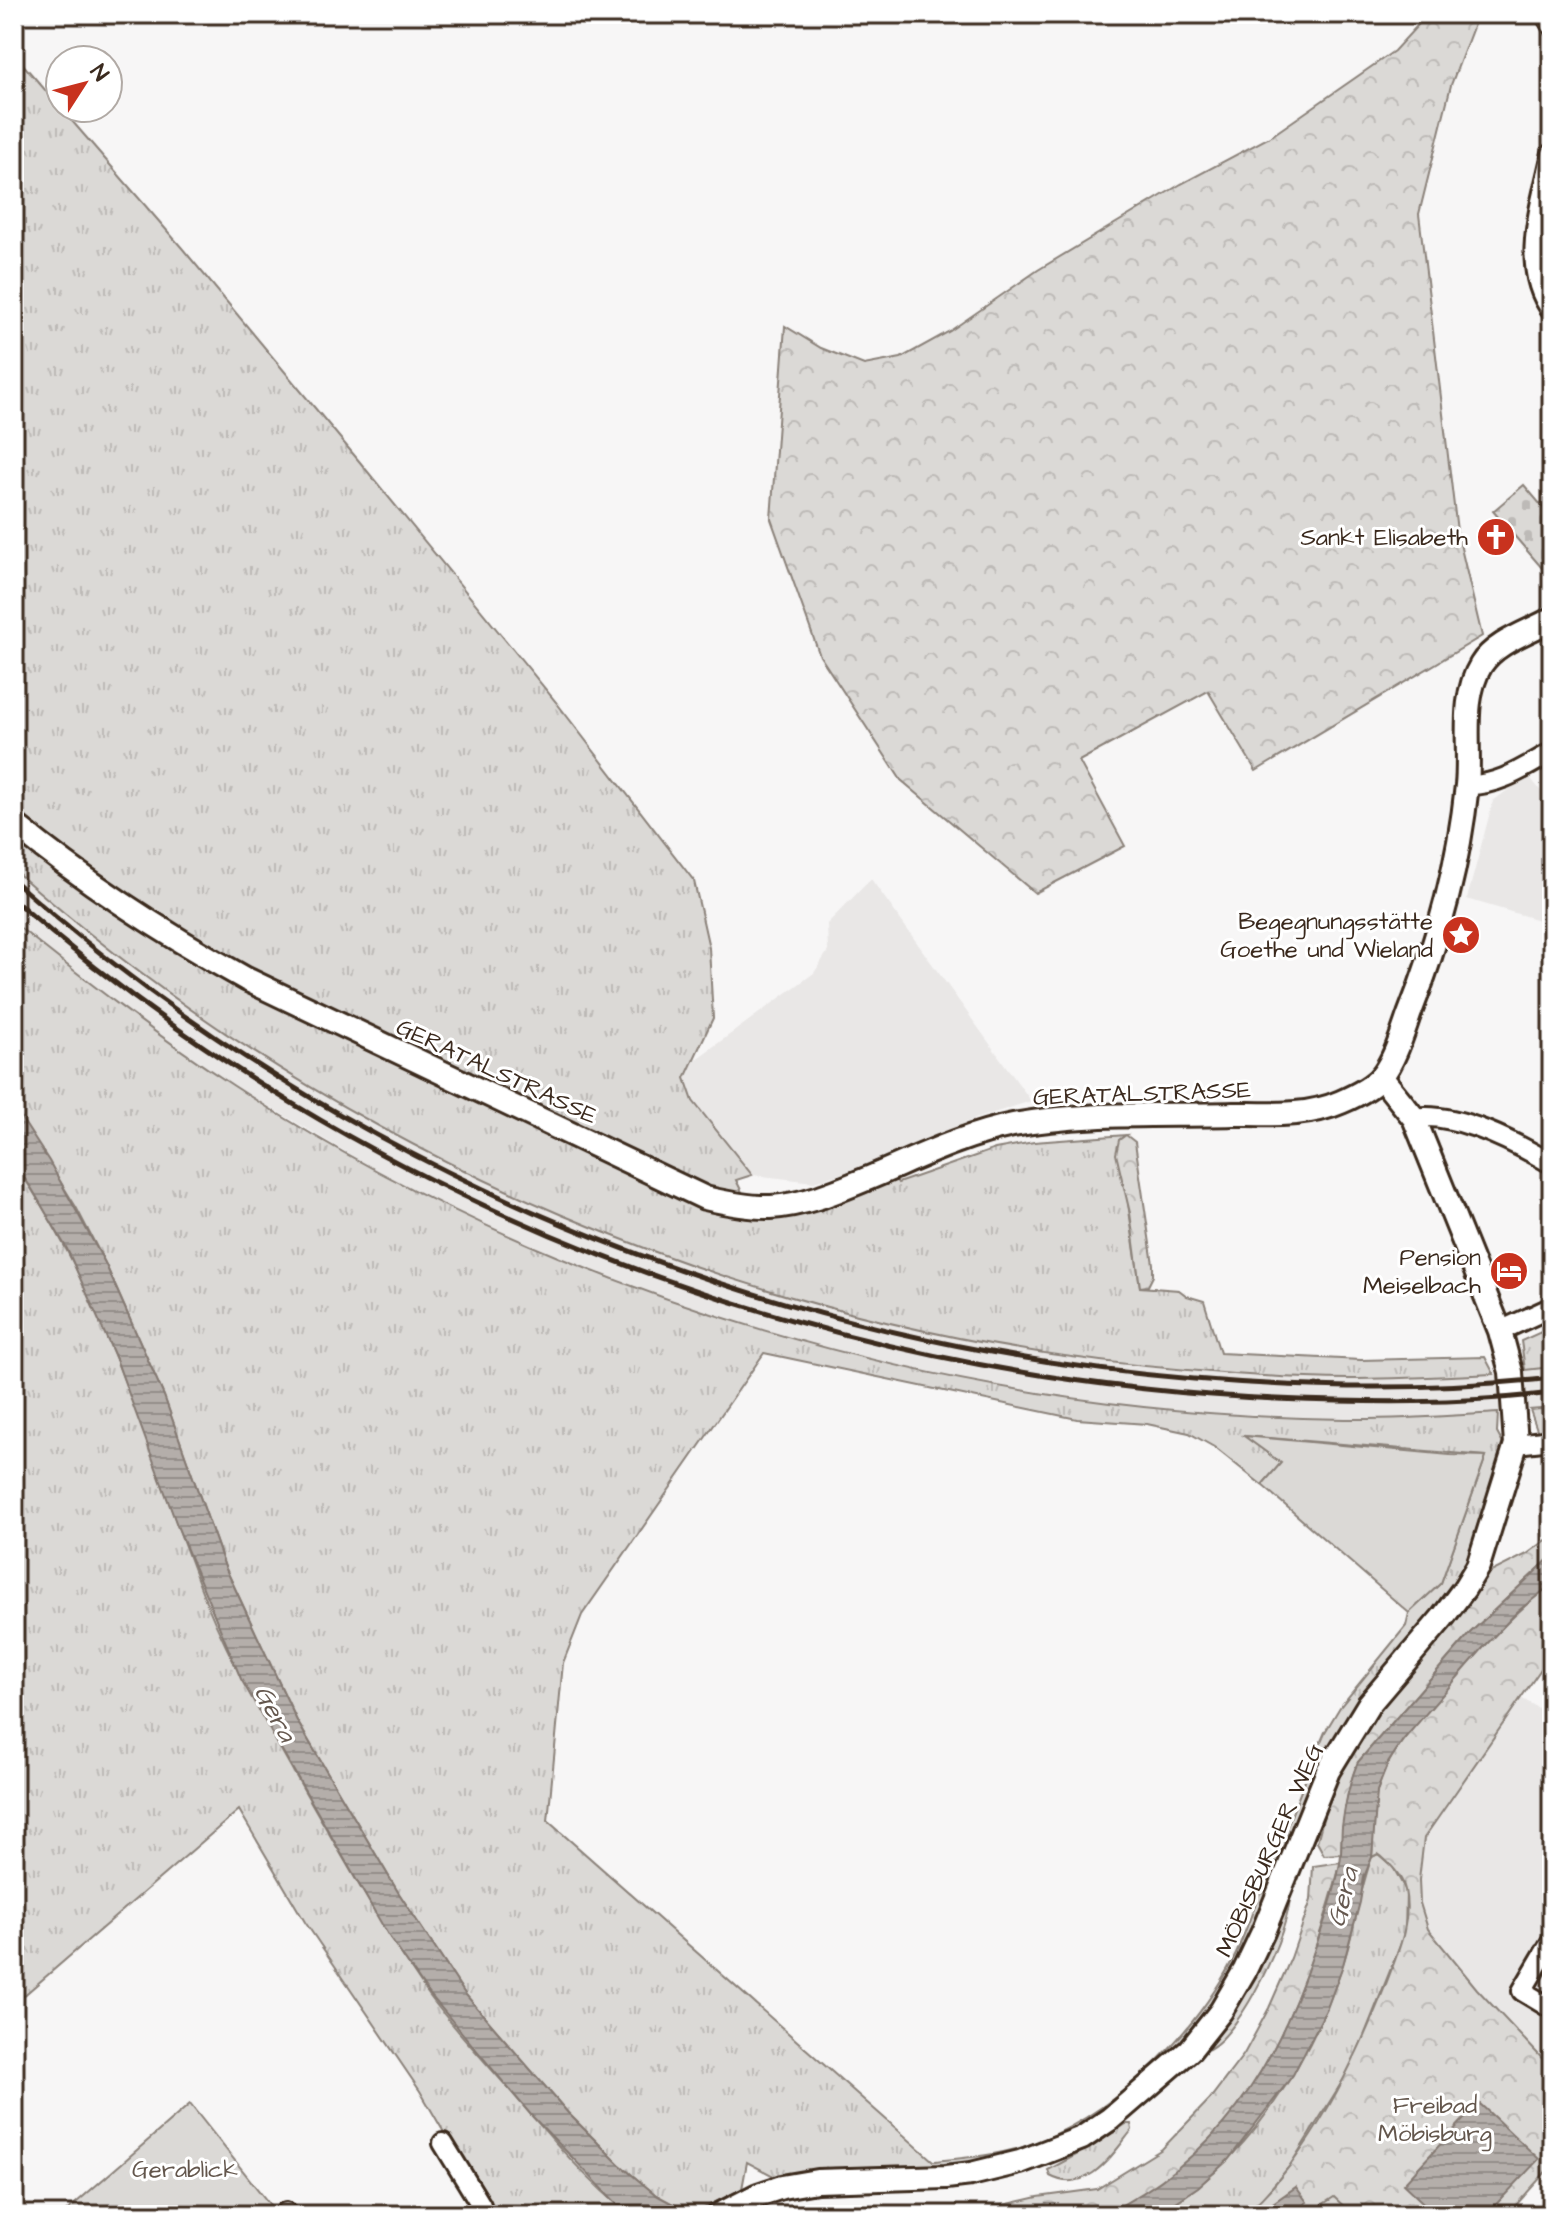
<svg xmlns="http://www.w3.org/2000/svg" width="1566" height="2229" font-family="'Architects Daughter',sans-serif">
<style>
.built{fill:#e9e7e6}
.grass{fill:url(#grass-tufts);stroke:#8b827a;stroke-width:2;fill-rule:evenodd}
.forest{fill:url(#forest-crowns);stroke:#8b827a;stroke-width:2}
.cemetery{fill:url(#cemetery-stones);stroke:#8b827a;stroke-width:2}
.garden{fill:#dbd9d6;stroke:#8b827a;stroke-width:2}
.water{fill:url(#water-rules);stroke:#847972;stroke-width:2}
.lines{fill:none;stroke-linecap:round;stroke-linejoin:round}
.minor-casing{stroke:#3b2a1e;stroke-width:24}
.tertiary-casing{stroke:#3b2a1e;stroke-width:28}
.minor{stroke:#fff;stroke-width:18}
.tertiary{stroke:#fff;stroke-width:22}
.rail{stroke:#3b2a1e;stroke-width:5}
.labels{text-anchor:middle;stroke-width:6;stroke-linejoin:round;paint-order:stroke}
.poi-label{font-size:24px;fill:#3b2a1e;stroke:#fff;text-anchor:end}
.street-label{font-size:24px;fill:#3b2a1e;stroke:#fff}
.park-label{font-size:24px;fill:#63564c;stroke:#fff}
.water-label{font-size:26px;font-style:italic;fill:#65584f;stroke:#fff}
</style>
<defs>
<pattern id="grass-tufts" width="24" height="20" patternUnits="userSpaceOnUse" patternTransform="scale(2)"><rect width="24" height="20" fill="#dbd9d6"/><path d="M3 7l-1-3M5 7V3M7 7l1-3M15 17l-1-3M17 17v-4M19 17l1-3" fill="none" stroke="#bdbab7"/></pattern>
<pattern id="forest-crowns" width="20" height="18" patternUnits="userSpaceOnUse" patternTransform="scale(2)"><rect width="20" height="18" fill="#dbd9d6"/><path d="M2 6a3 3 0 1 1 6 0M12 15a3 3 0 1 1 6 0" fill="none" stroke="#bdbab7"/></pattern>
<pattern id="cemetery-stones" width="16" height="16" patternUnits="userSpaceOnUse" patternTransform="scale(2)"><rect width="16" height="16" fill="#dbd9d6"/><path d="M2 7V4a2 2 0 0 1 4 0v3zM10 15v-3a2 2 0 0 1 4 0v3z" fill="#bdbab7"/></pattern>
<pattern id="water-rules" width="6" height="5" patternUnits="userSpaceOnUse" patternTransform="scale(2)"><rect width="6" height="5" fill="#b4aeaa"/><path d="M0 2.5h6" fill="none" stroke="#948e8a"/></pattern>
</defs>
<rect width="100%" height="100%" fill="#f7f6f6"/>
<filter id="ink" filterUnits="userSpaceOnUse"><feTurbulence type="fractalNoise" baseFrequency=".0125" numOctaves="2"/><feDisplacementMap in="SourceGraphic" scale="16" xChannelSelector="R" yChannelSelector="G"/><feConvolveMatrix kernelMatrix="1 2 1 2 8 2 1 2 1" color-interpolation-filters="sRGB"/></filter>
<g filter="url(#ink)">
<!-- built -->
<g class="built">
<polygon points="1528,775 1552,805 1552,924 1467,899 1493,801"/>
<polygon points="14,870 106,946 185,1005 323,1094 467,1172 575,1221 657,1253 745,1283 840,1311 948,1337 1128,1366 1240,1375 1345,1379 1494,1374 1552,1367 1552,1408 1419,1418 1345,1419 1237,1414 1124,1405 940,1376 830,1350 733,1321 643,1290 560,1258 450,1208 383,1174 236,1087 162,1038 14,923"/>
<polygon points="871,879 1031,1101 975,1119 859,1168 814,1182 752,1175 693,1101 685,1078 695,1060 814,973 828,951 827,924"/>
<polygon points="1521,1698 1552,1716 1552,1964 1537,1991 1552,2000 1552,2069 1477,1989 1428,1929 1420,1903 1419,1880 1424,1839"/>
</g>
<!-- grass -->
<g class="grass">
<polygon points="14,54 182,248 359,461 556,702 694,881 709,948 713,1018 685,1078 693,1101 752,1175 736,1180 745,1198 716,1191 248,971 146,910 14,814"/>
<path d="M14 840 79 888 138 927 240 989 710 1212C785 1226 827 1208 895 1178L898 1183 995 1149 1034 1142 1126 1135 1119 1140 1140 1287 1179 1290 1187 1296 1204 1301 1220 1353 1361 1360 1485 1357 1494 1374C1445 1376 1397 1379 1349 1379 1295 1379 1241 1375 1188 1370 756 1335 339 1157 14 870Z"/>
<path d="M14 923C85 980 157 1036 234 1086 563 1300 953 1414 1345 1419 1396 1420 1447 1416 1498 1413L1497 1433 1503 1444 1493 1495 1458 1586 1391 1666 1239 1966 1184 2045 1078 2131 995 2162 781 2180 747 2162 742 2189 692 2214 656 2195 619 2164 568 2113 465 1994 398 1892 297 1721 225 1567 164 1396 105 1263 76 1207 14 1107ZM764 1353 1077 1419 1147 1424 1189 1433 1214 1447 1262 1485 1281 1463 1246 1436 1486 1456 1441 1583 1409 1613 1406 1626 1340 1707 1325 1732C1302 1786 1282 1841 1259 1895 1251 1915 1244 1937 1234 1957 1194 2036 1109 2120 1023 2147 993 2156 963 2158 933 2161L548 1821 563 1663 582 1615Z"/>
<path d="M14 1163C107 1295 148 1456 207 1604 234 1669 269 1729 304 1790 343 1858 382 1926 426 1991 452 2027 485 2061 514 2095 549 2136 587 2181 630 2215H492L420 2091 305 1922 239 1810 14 2004Z"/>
<polygon points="1552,1327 1552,1367 1525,1370 1521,1341"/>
<polygon points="1552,1408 1552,1437 1540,1438 1530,1410"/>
<path d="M1378 1854 1393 1867 1406 1891 1405 1933 1352 2066 1289 2167 1259 2202 1243 2215H1155C1245 2167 1312 2059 1343 1964 1355 1929 1359 1892 1372 1857Z"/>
<path d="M1290 1894C1291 1929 1241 2033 1209 2049L1208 2043Z"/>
<path d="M1126 2124H1131L1132 2130C1113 2154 1087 2196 1050 2176L1048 2170 1095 2145Z"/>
<polygon points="1334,2196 1353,2215 1307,2215"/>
</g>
<!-- forest -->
<g class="forest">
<polygon points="1428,14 1478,14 1451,85 1419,214 1457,531 1482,636 1256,771 1208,691 1079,761 1125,846 1035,893 901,780 820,656 771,519 785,326 821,348 864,365 901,358 950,331 1038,270 1181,184 1270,137 1394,51"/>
<polygon points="1126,1135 1135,1142 1153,1264 1153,1276 1148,1286 1140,1287 1130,1213 1116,1154 1119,1140"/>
<path d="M1552 1536V1556L1470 1633 1358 1762C1346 1791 1342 1822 1341 1854L1324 1855 1317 1842 1328 1800 1338 1775 1372 1719 1452 1625 1487 1574 1527 1554Z"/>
<path d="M1552 1584V1653L1424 1838 1419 1880 1420 1903 1428 1929 1477 1989 1552 2069V2165L1507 2215H1353L1334 2197 1306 2215H1243C1308 2162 1356 2060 1386 1984 1397 1954 1412 1923 1405 1890 1402 1875 1391 1865 1381 1856L1378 1854 1372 1857C1374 1836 1372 1810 1378 1789 1388 1751 1418 1723 1443 1693 1477 1654 1510 1615 1552 1584Z"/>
<path d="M1341 1862C1307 1984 1266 2114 1154 2186 1138 2196 1119 2213 1101 2215 1087 2217 1072 2215 1058 2215 1026 2215 993 2215 961 2215L1038 2197 1097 2189 1162 2149 1209 2100 1244 2054 1269 2008 1291 1958 1311 1900 1313 1866Z"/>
</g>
<!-- cemetery -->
<polygon class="cemetery" points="1524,485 1552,518 1552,564 1549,562 1542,568 1493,511"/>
<!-- garden -->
<g class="garden">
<polygon points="1552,197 1552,299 1540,263 1548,200"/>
<polygon points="1244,1436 1450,1455 1486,1456 1441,1583 1409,1613 1262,1485 1281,1463"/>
<polygon points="190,2104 278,2215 62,2215"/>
</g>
<!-- water -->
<g class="water">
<polygon points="14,1107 49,1161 105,1263 164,1396 225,1567 297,1721 398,1892 465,1994 568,2113 619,2164 656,2195 693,2215 630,2215 622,2209 531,2115 427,1991 388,1935 241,1679 178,1528 116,1359 67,1249 32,1189 14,1163"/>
<path d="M1552 1556V1584L1517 1612 1483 1648 1403 1740 1388 1763 1377 1791 1372 1857 1364 1877 1360 1902 1343 1965 1327 2008 1293 2075 1228 2160 1198 2187 1155 2215H1103C1218 2159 1275 2070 1314 1951 1324 1923 1335 1893 1340 1863 1342 1851 1341 1839 1342 1827 1345 1804 1349 1782 1358 1762L1470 1633Z"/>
<polygon points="1479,2103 1539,2159 1486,2215 1436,2215 1403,2184"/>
<polygon points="1296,2187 1307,2202 1289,2215 1282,2215 1273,2203"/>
</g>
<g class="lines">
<!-- minor casing -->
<g class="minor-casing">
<g id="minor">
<polyline points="1545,14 1552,26"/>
<path d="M1552 153C1542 202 1518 267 1552 311"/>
<path d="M1467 785C1499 786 1525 767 1552 752"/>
<path d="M1414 1118C1456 1111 1516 1143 1552 1164"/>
<polyline points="1500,1331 1552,1307"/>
<polyline points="1516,1444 1552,1440"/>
<polyline points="1552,1940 1522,1991 1552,2009"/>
<polyline points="443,2143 481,2205 481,2215"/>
<polyline points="286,2212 289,2215"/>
</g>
</g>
<!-- tertiary casing -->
<g class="tertiary-casing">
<g id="tertiary">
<path d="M14 824C86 883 165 934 246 979L705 1198C726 1203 749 1208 771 1207 804 1205 835 1192 864 1180 913 1160 962 1135 1013 1125 1084 1112 1161 1116 1233 1114 1269 1114 1307 1117 1341 1102 1355 1096 1372 1088 1382 1076 1395 1059 1402 1035 1409 1015 1438 942 1459 863 1467 785 1471 746 1460 699 1481 665 1495 642 1529 632 1552 619"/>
<polyline points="719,2215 758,2195 782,2187 817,2181 946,2177 971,2174 1020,2162 1082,2138 1110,2119 1190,2050 1221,2011 1245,1970 1263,1932 1328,1771 1369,1704 1443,1617 1464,1589 1478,1566 1516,1444 1511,1372 1500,1331 1414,1118 1381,1077"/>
</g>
</g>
<!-- minor -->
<use href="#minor" class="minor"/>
<!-- tertiary -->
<use href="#tertiary" class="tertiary"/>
<!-- rail -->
<g class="rail">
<path d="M14 881C340 1170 761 1343 1194 1379 1312 1389 1433 1391 1552 1378"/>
<path d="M14 900C361 1205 817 1379 1277 1399 1369 1403 1461 1404 1552 1393"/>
</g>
</g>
</g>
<!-- icons -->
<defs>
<g id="church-disc" transform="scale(2)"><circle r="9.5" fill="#c8321e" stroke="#fff"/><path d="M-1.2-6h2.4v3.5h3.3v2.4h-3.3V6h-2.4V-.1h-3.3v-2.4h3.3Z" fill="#fff"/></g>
<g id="sight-disc" transform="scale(2)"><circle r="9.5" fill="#c8321e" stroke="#fff"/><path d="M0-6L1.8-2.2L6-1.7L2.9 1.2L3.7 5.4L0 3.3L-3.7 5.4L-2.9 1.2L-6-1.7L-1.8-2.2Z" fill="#fff"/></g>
<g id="hotel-disc" transform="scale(2)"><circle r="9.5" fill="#c8321e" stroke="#fff"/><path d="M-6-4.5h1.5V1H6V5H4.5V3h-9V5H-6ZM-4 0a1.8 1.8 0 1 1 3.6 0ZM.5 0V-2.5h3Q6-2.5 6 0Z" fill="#fff"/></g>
</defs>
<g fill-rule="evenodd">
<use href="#church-disc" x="1496" y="537"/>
<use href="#sight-disc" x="1461" y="935"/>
<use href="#hotel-disc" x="1509" y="1271"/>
</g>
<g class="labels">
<!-- poi labels -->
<g class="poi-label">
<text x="1468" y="545">Sankt Elisabeth</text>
<text x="1433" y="929">Begegnungsstätte<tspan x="1433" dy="28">Goethe und Wieland</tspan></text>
<text x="1481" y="1265">Pension<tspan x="1481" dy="28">Meiselbach</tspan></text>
</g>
<!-- street labels -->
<g class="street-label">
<text transform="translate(497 1071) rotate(25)" y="8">GERATALSTRASSE</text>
<text transform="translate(1142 1093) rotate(-2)" y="8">GERATALSTRASSE</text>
<text transform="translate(1269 1850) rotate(-66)" y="8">MÖBISBURGER WEG</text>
</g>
<!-- park labels -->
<g class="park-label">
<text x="1435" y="2113">Freibad<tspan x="1435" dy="28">Möbisburg</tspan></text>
<text x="185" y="2177">Gerablick</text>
</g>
<!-- water labels -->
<g class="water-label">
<text transform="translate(276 1713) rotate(62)" y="9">Gera</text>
<text transform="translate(1342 1897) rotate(-76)" y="9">Gera</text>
</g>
</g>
<!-- margin -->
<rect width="1566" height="2229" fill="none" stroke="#fff" stroke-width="48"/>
<rect x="24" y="24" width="1518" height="2181" fill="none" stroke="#3b2a1e" stroke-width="3" filter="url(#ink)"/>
<!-- north arrow -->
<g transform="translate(84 84) rotate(54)"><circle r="38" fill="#ffffff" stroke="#b1aaa5" stroke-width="2"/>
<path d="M0-6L14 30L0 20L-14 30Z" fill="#c8321e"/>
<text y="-12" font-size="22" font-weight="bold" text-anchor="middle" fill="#3b2a1e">N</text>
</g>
</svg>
